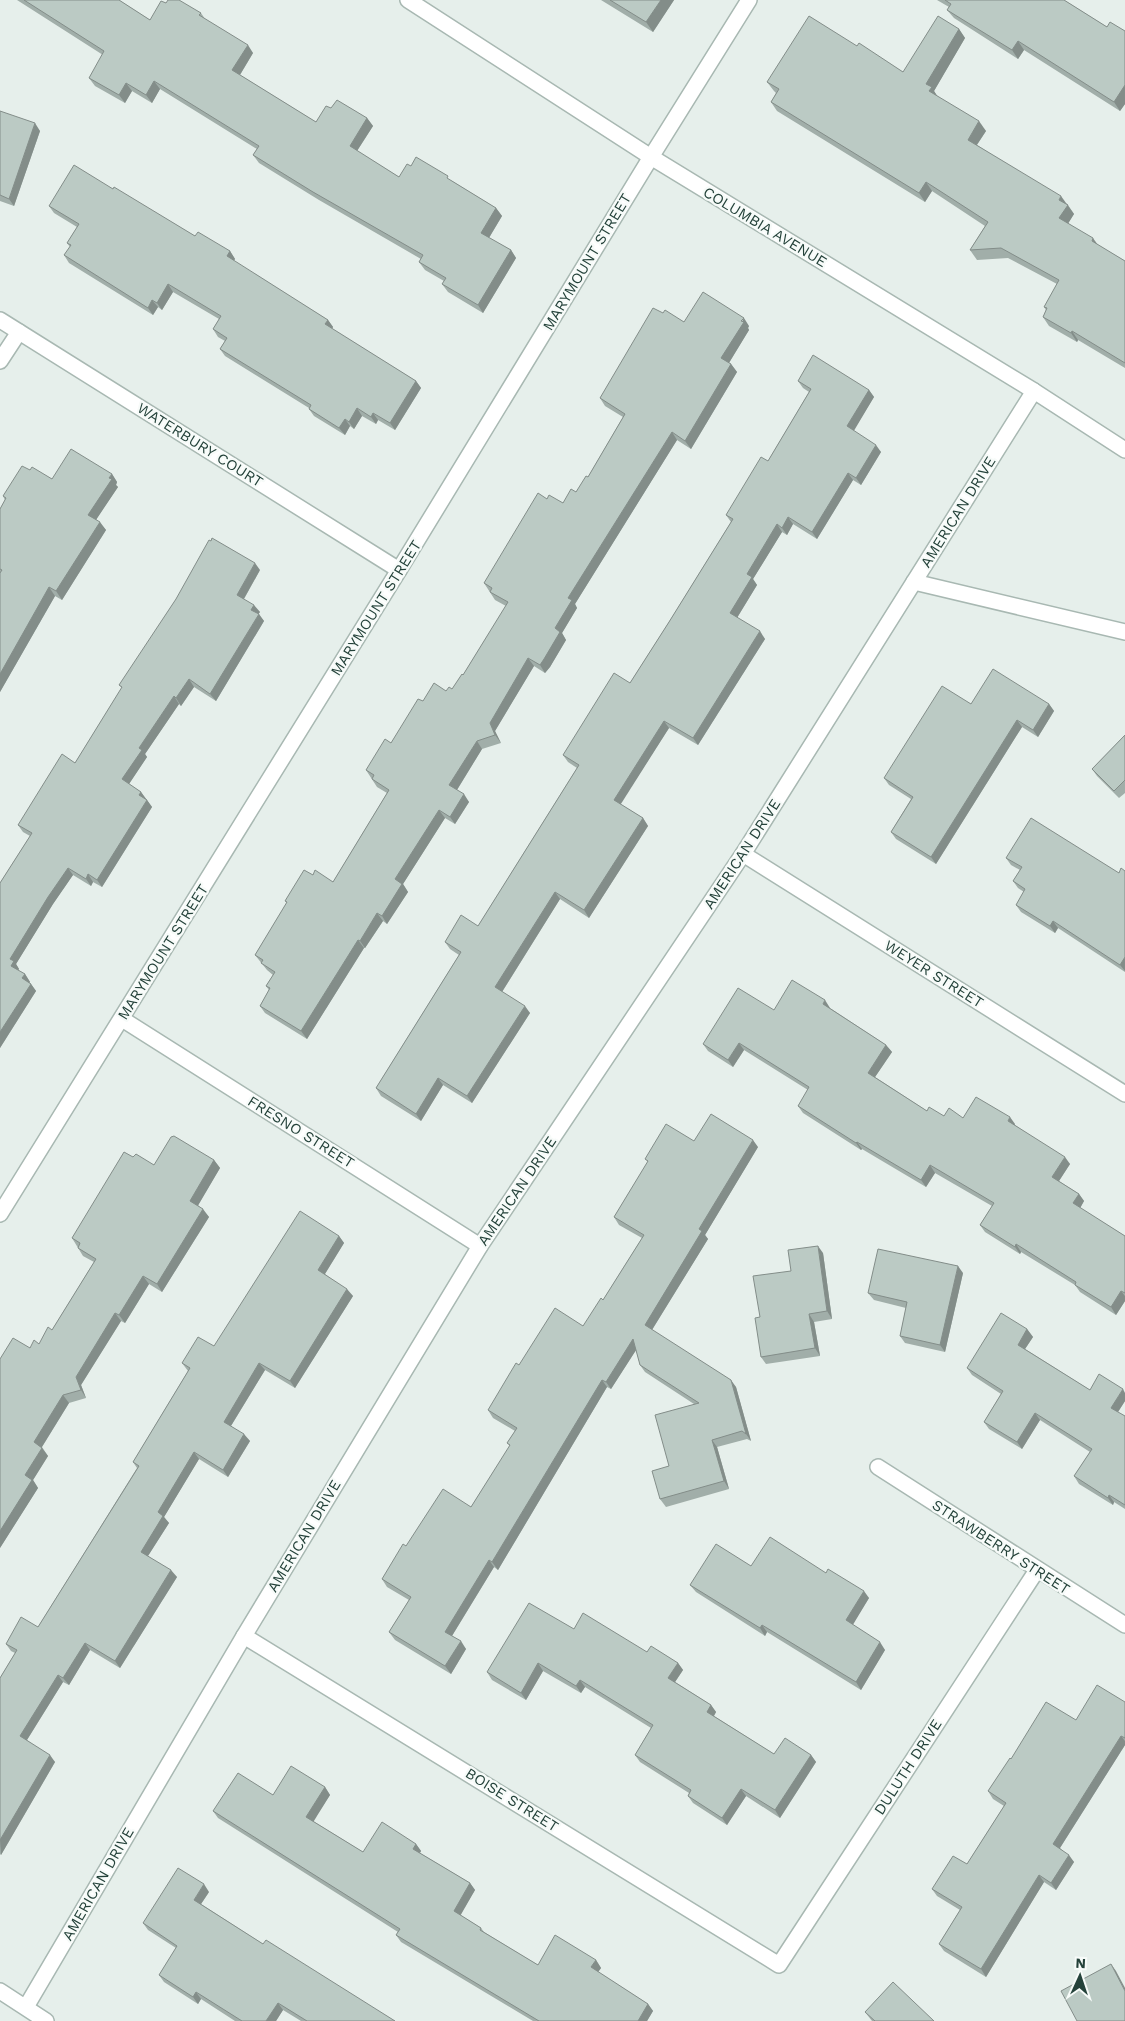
<svg xmlns="http://www.w3.org/2000/svg" width="1125" height="2021" font-family="'Work Sans',sans-serif">
<style>
.lines{fill:none;stroke-linecap:round;stroke-linejoin:round}
.minor-casing{stroke:#a8b8b2;stroke-width:18}
.minor{stroke:#fff;stroke-width:15}
.wall{fill:#a1aea9}
.shaded-wall{fill:#838d89}
.building{fill:#bbcac4;stroke:#838d89}
.labels{text-anchor:middle;stroke-width:4.5;stroke-linejoin:round;paint-order:stroke}
.street-label{font-size:15px;fill:#24423a;stroke:#f7fbf9}
</style>
<rect width="100%" height="100%" fill="#e6efeb"/>
<g class="lines">
<!-- minor casing -->
<g class="minor-casing">
<g id="minor">
<polyline points="408,0 651,157 1034,391 1125,450"/>
<polyline points="0,320 399,570"/>
<polyline points="0,361 19,332"/>
<polyline points="914,582 1125,632"/>
<polyline points="743,854 1125,1094"/>
<polyline points="122,1019 480,1246"/>
<polyline points="0,1214 399,570 651,157 749,0"/>
<polyline points="878,1467 1125,1625"/>
<polyline points="244,1636 779,1965 1037,1570"/>
<polyline points="0,1991 46,2021"/>
<polyline points="26,2007 244,1636 480,1246 743,854 1034,391"/>
</g>
</g>
<!-- minor -->
<use href="#minor" class="minor"/>
</g>
<!-- wall -->
<g class="wall">
<polygon points="17,0 119,0 150,20 166,3 201,13 205,19 253,53 240,75 316,122 331,108 367,118 373,126 357,151 399,177 411,166 452,181 496,208 502,216 489,238 511,250 516,258 483,313 448,292 442,284 444,281 425,270 419,262 421,259 319,200 259,163 253,155 257,149 160,89 152,103 132,91 125,103 95,86 89,78 103,55"/>
<polygon points="601,0 674,0 653,32"/>
<polygon points="937,0 1064,0 1107,27 1125,31 1125,104 1120,111 1024,50 1018,59 954,18 947,10 949,7"/>
<polygon points="959,29 965,38 934,91 937,96 986,131 977,145 1068,205 1074,214 1068,223 1098,245 1125,261 1125,368 1078,340 1077,342 1049,326 1043,317 1046,310 1044,307 1057,284 1008,258 977,260 970,250 985,226 932,191 925,202 777,111 771,102 776,93 774,91 767,82 857,46 903,72"/>
<polygon points="0,111 40,131 14,206 0,201"/>
<polygon points="113,189 195,236 230,251 235,259 233,261 328,320 333,327 332,329 416,381 421,388 395,430 378,420 376,424 362,416 354,429 350,426 345,435 314,416 309,409 309,408 225,356 220,349 225,341 218,337 213,329 219,319 173,292 162,310 158,307 153,315 69,263 64,255 70,247 67,243 77,227 54,213 49,206"/>
<polygon points="663,313 684,322 749,326 748,328 749,330 729,363 731,364 737,372 691,449 677,440 575,604 577,608 562,633 566,640 550,667 545,673 534,666 495,731 501,743 482,749 457,790 469,802 455,824 445,818 403,884 408,892 387,924 383,921 365,948 364,948 307,1039 265,1013 260,1006 269,990 266,986 273,975 267,970 255,955 287,903 285,901 313,875 333,882 387,793 377,787 366,770 391,743 423,701 446,691 452,689 463,675 506,606 495,600 484,583 547,499 563,503 576,492 588,477 623,417 605,406 600,398"/>
<polygon points="798,381 869,390 874,397 853,431 881,452 861,485 853,480 817,539 793,524 787,535 782,532 753,579 757,585 737,618 765,639 698,745 669,728 620,804 643,818 648,826 589,918 560,899 502,992 530,1013 472,1103 443,1085 421,1121 381,1096 376,1088 459,955 450,949 445,942 478,926 577,768 568,762 563,755 630,683 669,622 731,522 726,515 768,461 809,392 803,388"/>
<polygon points="30,470 52,479 112,474 117,482 116,485 118,487 96,519 106,530 62,600 55,596 0,692 0,509 5,500 3,496"/>
<polygon points="260,570 244,599 260,612 258,614 264,621 216,701 194,687 181,706 179,704 145,754 147,757 129,784 141,792 152,807 102,887 93,882 91,886 73,875 53,904 16,964 19,969 18,970 25,974 30,982 29,983 31,984 36,991 0,1048 0,883 30,836 23,832 18,825 75,763 122,688 119,685"/>
<polygon points="971,704 1049,704 1054,711 1038,737 1022,727 936,864 896,839 891,832 911,799 889,785 884,778"/>
<polygon points="1125,735 1125,793 1119,798 1097,776 1092,769"/>
<polygon points="1006,858 1119,873 1125,871 1125,972 1058,928 1055,933 1021,912 1016,905 1024,892 1018,888 1013,881 1020,870 1011,865"/>
<polygon points="830,1008 886,1045 892,1052 875,1077 927,1111 944,1116 963,1118 1015,1124 1015,1125 1070,1164 1059,1181 1079,1194 1084,1201 1080,1208 1125,1236 1125,1301 1116,1315 1080,1292 1075,1285 1021,1252 1020,1254 985,1232 980,1225 992,1206 935,1173 926,1187 862,1149 861,1150 803,1113 798,1106 808,1090 744,1050 733,1067 708,1051 703,1044 774,1010"/>
<polygon points="694,1141 758,1147 705,1235 708,1239 652,1330 736,1387 751,1441 747,1439 717,1447 729,1489 666,1507 660,1499 669,1466 694,1404 645,1372 640,1365 636,1350 611,1389 607,1387 498,1570 494,1567 452,1636 466,1649 451,1674 395,1640 389,1632 409,1600 387,1587 382,1579 406,1546 471,1507 510,1446 507,1443 515,1431 493,1418 488,1410 519,1365 583,1326 603,1300 642,1238 619,1225 614,1217 648,1162 645,1159"/>
<polygon points="133,1157 154,1165 214,1160 220,1168 198,1205 209,1217 162,1292 149,1284 125,1323 121,1321 81,1385 86,1398 69,1403 42,1447 48,1456 33,1480 38,1488 0,1548 30,1348 39,1344 52,1330 94,1262 83,1256 72,1238"/>
<polygon points="339,1236 344,1243 325,1274 353,1296 295,1388 265,1370 231,1426 250,1441 228,1477 199,1459 164,1517 169,1523 148,1556 177,1577 120,1668 90,1650 69,1685 63,1682 27,1740 55,1762 1,1855 0,1854 0,1678 15,1653 11,1651 6,1644 38,1627 137,1468 133,1462 188,1371 182,1363 214,1346"/>
<polygon points="823,1253 832,1319 814,1322 820,1356 766,1364 761,1357 760,1317 791,1271"/>
<polygon points="963,1273 945,1352 905,1343 900,1336 906,1308 874,1300 868,1293"/>
<polygon points="1027,1329 1033,1337 1025,1349 1090,1390 1125,1401 1118,1412 1125,1416 1125,1509 1114,1502 1113,1505 1079,1484 1074,1476 1090,1452 1040,1420 1022,1449 989,1429 984,1422 1001,1394 972,1375 967,1368"/>
<polygon points="751,1566 826,1573 869,1598 852,1625 885,1650 861,1690 767,1632 765,1636 696,1592 690,1585"/>
<polygon points="574,1629 647,1652 678,1663 683,1670 675,1682 711,1705 716,1712 714,1716 774,1754 811,1755 816,1762 780,1818 746,1796 727,1825 693,1803 688,1796 689,1793 640,1762 635,1755 651,1728 585,1687 581,1693 543,1671 526,1700 492,1680 487,1672"/>
<polygon points="1125,1702 1125,1745 1060,1848 1074,1862 1056,1890 1044,1882 986,1977 944,1951 939,1944 960,1910 937,1896 932,1889 967,1864 1004,1806 993,1799 988,1791 1011,1759 1076,1720"/>
<polygon points="325,1787 330,1795 313,1821 363,1852 416,1844 421,1851 420,1853 470,1883 475,1890 460,1915 481,1928 484,1932 538,1965 596,1960 601,1968 598,1972 648,2004 653,2011 647,2021 533,2021 401,1942 396,1935 398,1932 218,1818 213,1811 273,1795"/>
<polygon points="209,1892 201,1904 263,1944 395,2021 301,2021 283,2010 276,2021 235,2021 201,1999 198,2004 164,1982 159,1975 176,1948 148,1930 143,1923"/>
<polygon points="865,2012 934,2021 872,2021"/>
</g>
<!-- shaded-wall -->
<g class="shaded-wall">
<polygon points="661,0 674,0 653,32 646,22"/>
<polygon points="959,29 965,38 934,91 938,97 929,91 926,84"/>
<polygon points="1018,41 1024,50 1018,59 1012,50"/>
<polygon points="248,45 253,53 238,78 232,70"/>
<polygon points="154,81 160,89 152,103 146,95"/>
<polygon points="126,83 132,91 125,103 119,95"/>
<polygon points="1125,85 1125,104 1120,111 1114,102"/>
<polygon points="367,118 373,126 355,154 350,146"/>
<polygon points="979,121 986,131 974,149 968,140"/>
<polygon points="35,123 40,131 14,206 9,199"/>
<polygon points="926,182 932,191 925,202 919,193"/>
<polygon points="1061,196 1074,214 1066,227 1059,218 1059,200"/>
<polygon points="496,208 502,216 487,241 481,233"/>
<polygon points="1093,238 1100,248 1092,241"/>
<polygon points="511,250 516,258 483,313 478,305"/>
<polygon points="230,251 235,259 232,264 227,256"/>
<polygon points="168,284 173,292 162,310 157,303"/>
<polygon points="152,300 158,307 153,315 148,308"/>
<polygon points="744,318 749,326 748,328 749,330 727,366 721,358"/>
<polygon points="328,320 333,327 330,332 325,324"/>
<polygon points="1072,331 1078,340 1077,342 1071,333"/>
<polygon points="731,364 737,372 691,449 685,441"/>
<polygon points="416,381 421,388 395,430 390,423"/>
<polygon points="869,390 874,397 852,434 847,426"/>
<polygon points="357,408 362,416 354,429 349,422"/>
<polygon points="373,413 378,420 376,424 371,417"/>
<polygon points="345,419 350,426 345,435 339,428"/>
<polygon points="672,432 677,440 575,604 577,608 562,633 566,640 550,667 545,673 540,665 568,598"/>
<polygon points="876,445 881,452 861,485 856,478"/>
<polygon points="848,473 853,480 817,539 812,532"/>
<polygon points="112,474 117,482 116,485 118,487 94,523 88,515"/>
<polygon points="788,517 793,524 787,535 782,528"/>
<polygon points="100,522 106,530 62,600 56,591"/>
<polygon points="777,524 782,532 753,579 757,585 735,621 730,613 747,574"/>
<polygon points="255,563 260,570 242,602 237,595"/>
<polygon points="49,587 55,596 0,692 0,674"/>
<polygon points="254,605 260,612 256,617 251,610"/>
<polygon points="259,614 264,621 216,701 210,694"/>
<polygon points="760,631 765,639 698,745 693,738"/>
<polygon points="528,658 534,666 495,731 501,743 495,735 490,723"/>
<polygon points="189,679 194,687 181,706 176,698"/>
<polygon points="174,696 179,704 145,754 147,757 127,787 122,779 139,748"/>
<polygon points="1049,704 1054,711 1038,737 1033,730"/>
<polygon points="1017,720 1022,727 936,864 931,857"/>
<polygon points="664,721 669,728 619,807 614,800"/>
<polygon points="477,741 482,749 455,793 449,785"/>
<polygon points="141,792 146,799 144,802 139,795"/>
<polygon points="464,794 469,802 455,824 450,817"/>
<polygon points="147,800 152,807 102,887 97,880"/>
<polygon points="439,810 445,818 403,884 408,892 387,924 382,916 395,879"/>
<polygon points="643,818 648,826 589,918 584,910"/>
<polygon points="68,868 73,875 53,904 16,964 19,969 16,973 11,966 10,959 48,897"/>
<polygon points="88,874 93,882 91,886 86,879"/>
<polygon points="555,892 560,899 500,995 495,987"/>
<polygon points="377,913 383,921 365,948 360,941"/>
<polygon points="1053,921 1058,928 1055,933 1050,926"/>
<polygon points="358,940 364,948 307,1039 301,1031"/>
<polygon points="1125,957 1125,971 1120,965"/>
<polygon points="25,974 30,982 27,986 22,978"/>
<polygon points="31,984 36,991 0,1048 0,1032"/>
<polygon points="825,1000 830,1008 828,1011 823,1004"/>
<polygon points="525,1006 530,1013 472,1103 467,1096"/>
<polygon points="739,1043 744,1050 733,1067 728,1060"/>
<polygon points="886,1045 892,1052 873,1080 868,1073"/>
<polygon points="438,1078 443,1085 421,1121 416,1114"/>
<polygon points="1010,1117 1015,1124 1013,1128 1008,1121"/>
<polygon points="753,1140 758,1147 705,1235 708,1239 650,1333 645,1325 699,1229"/>
<polygon points="857,1142 862,1149 861,1150 856,1143"/>
<polygon points="1065,1157 1070,1164 1057,1184 1052,1177"/>
<polygon points="214,1160 220,1168 196,1209 190,1201"/>
<polygon points="930,1165 935,1173 926,1187 921,1180"/>
<polygon points="1079,1194 1084,1201 1079,1210 1073,1203"/>
<polygon points="203,1209 209,1217 162,1292 157,1284"/>
<polygon points="339,1236 344,1243 323,1277 318,1270"/>
<polygon points="1016,1244 1021,1252 1020,1254 1015,1247"/>
<polygon points="818,1246 823,1253 832,1319 827,1311"/>
<polygon points="958,1266 963,1273 945,1352 940,1345"/>
<polygon points="143,1276 149,1284 125,1323 119,1315"/>
<polygon points="347,1289 353,1296 295,1388 290,1381"/>
<polygon points="1121,1291 1125,1296 1125,1301 1116,1315 1111,1307"/>
<polygon points="115,1313 121,1321 81,1385 86,1398 81,1390 76,1377"/>
<polygon points="809,1314 814,1322 820,1356 815,1348"/>
<polygon points="1027,1329 1033,1337 1023,1352 1018,1345"/>
<polygon points="633,1339 638,1347 611,1389 606,1382"/>
<polygon points="259,1363 265,1370 229,1429 224,1422"/>
<polygon points="602,1380 607,1387 498,1570 492,1562"/>
<polygon points="731,1380 736,1387 751,1441 746,1434"/>
<polygon points="1123,1389 1125,1393 1125,1401 1116,1415 1111,1408"/>
<polygon points="63,1395 69,1403 40,1450 34,1442"/>
<polygon points="1035,1413 1040,1420 1022,1449 1017,1442"/>
<polygon points="244,1434 250,1441 228,1477 223,1470"/>
<polygon points="712,1440 717,1447 729,1489 724,1481"/>
<polygon points="42,1448 48,1456 33,1480 38,1488 0,1548 0,1531 25,1475"/>
<polygon points="194,1452 199,1459 164,1517 169,1523 146,1559 141,1552 158,1512"/>
<polygon points="1109,1495 1114,1502 1113,1505 1108,1498"/>
<polygon points="489,1560 494,1567 450,1639 445,1632"/>
<polygon points="171,1570 177,1577 120,1668 115,1661"/>
<polygon points="864,1591 869,1598 851,1628 846,1620"/>
<polygon points="762,1625 767,1632 765,1636 760,1628"/>
<polygon points="461,1641 466,1649 451,1674 445,1666"/>
<polygon points="880,1642 885,1650 861,1690 856,1682"/>
<polygon points="85,1643 90,1650 69,1685 63,1678"/>
<polygon points="538,1663 543,1671 526,1700 521,1693"/>
<polygon points="678,1663 683,1670 673,1685 668,1678"/>
<polygon points="58,1675 63,1682 25,1743 20,1736"/>
<polygon points="580,1680 585,1687 581,1693 576,1686"/>
<polygon points="711,1705 716,1712 712,1719 707,1712"/>
<polygon points="1121,1736 1125,1741 1125,1745 1058,1851 1053,1844"/>
<polygon points="50,1755 55,1762 1,1855 0,1840"/>
<polygon points="811,1755 816,1762 780,1818 775,1810"/>
<polygon points="325,1787 330,1795 312,1824 306,1817"/>
<polygon points="741,1789 746,1796 727,1825 722,1818"/>
<polygon points="416,1844 421,1851 418,1856 413,1849"/>
<polygon points="1069,1855 1074,1862 1056,1890 1051,1883"/>
<polygon points="1039,1875 1044,1882 986,1977 981,1969"/>
<polygon points="470,1883 475,1890 459,1918 454,1911"/>
<polygon points="204,1884 209,1892 199,1907 194,1900"/>
<polygon points="596,1960 601,1968 596,1975 591,1967"/>
<polygon points="1111,1964 1116,1971 1125,1988 1125,1991"/>
<polygon points="196,1992 201,1999 198,2004 193,1997"/>
<polygon points="278,2003 283,2010 276,2021 266,2021"/>
<polygon points="648,2004 653,2011 647,2021 638,2021"/>
</g>
<!-- building -->
<g class="building">
<polygon points="24,0 119,0 150,20 161,1 166,3 168,0 179,0 201,13 199,15 248,45 232,70 316,122 326,106 331,108 337,100 367,118 350,146 399,177 407,164 411,166 416,157 448,176 447,178 496,208 481,233 511,250 478,305 442,284 446,278 419,262 423,255 313,192 253,155 259,146 154,81 146,95 126,83 119,95 89,78 104,51"/>
<polygon points="610,0 661,0 646,22"/>
<polygon points="945,0 1064,0 1107,27 1110,22 1125,31 1125,85 1114,102 1018,41 1012,50 947,10 951,4"/>
<polygon points="809,16 857,46 859,43 903,72 938,16 959,29 926,84 932,87 929,91 979,121 968,140 1061,196 1059,200 1068,205 1059,218 1093,238 1092,241 1125,261 1125,363 1072,331 1071,333 1043,317 1047,308 1044,307 1059,280 1001,248 970,250 988,222 926,182 919,193 771,102 779,89 767,82"/>
<polygon points="0,111 35,123 9,199 0,195"/>
<polygon points="74,165 113,189 114,187 195,236 198,232 230,251 227,256 328,320 325,324 416,381 390,423 373,413 371,417 357,408 349,422 345,419 339,428 309,409 311,405 220,349 227,338 213,329 221,316 168,284 157,303 152,300 148,308 64,255 71,245 67,243 79,224 49,206"/>
<polygon points="703,292 744,318 741,321 744,322 721,358 731,364 685,441 672,432 568,598 572,600 555,628 560,632 544,659 540,665 528,658 490,723 495,735 477,741 449,785 464,794 450,817 439,810 395,879 402,884 382,916 377,913 360,941 358,940 301,1031 260,1006 270,988 266,986 275,972 261,963 263,960 255,955 287,902 285,901 304,870 313,875 315,870 333,882 389,790 372,779 374,775 366,770 385,739 391,743 418,699 423,701 434,683 446,691 449,687 452,689 462,674 463,675 508,602 490,592 492,588 484,583 538,493 547,499 549,495 563,503 571,489 576,492 586,476 588,477 625,414 600,398 653,308 663,313 665,310 684,322"/>
<polygon points="813,355 869,390 847,426 876,445 856,478 848,473 812,532 788,517 782,528 777,524 747,574 752,577 730,613 760,631 693,738 664,721 614,800 643,818 584,910 555,892 495,987 525,1006 467,1096 438,1078 416,1114 376,1088 461,952 445,942 461,915 478,926 579,765 563,755 614,673 630,683 669,622 733,519 726,515 761,457 768,461 811,389 798,381"/>
<polygon points="71,449 112,474 109,478 112,479 88,515 100,522 56,591 49,587 0,674 0,573 2,570 0,569 0,509 6,498 3,496 22,466 30,470 32,467 52,479"/>
<polygon points="212,538 255,563 237,595 254,605 251,610 259,614 210,694 189,679 176,698 174,696 139,748 142,750 122,779 141,792 139,795 147,800 97,880 88,874 86,879 68,868 48,897 10,959 14,961 11,966 25,974 22,978 31,984 0,1032 0,883 32,833 18,825 62,754 75,763 122,687 119,685 176,599 209,540 211,541"/>
<polygon points="993,669 1049,704 1033,730 1017,720 931,857 891,832 913,797 884,778 942,686 971,704"/>
<polygon points="1125,735 1125,780 1114,791 1092,769"/>
<polygon points="1031,818 1119,873 1121,868 1125,871 1125,957 1120,965 1053,921 1050,926 1016,905 1025,889 1013,881 1022,867 1006,858"/>
<polygon points="792,980 825,1000 823,1004 886,1045 868,1073 927,1111 929,1107 944,1116 949,1108 963,1118 976,1097 1010,1117 1008,1121 1065,1157 1052,1177 1079,1194 1073,1203 1125,1236 1125,1293 1121,1291 1111,1307 1075,1285 1076,1282 1016,1244 1015,1247 980,1225 994,1203 930,1165 921,1180 857,1142 856,1143 798,1106 809,1087 739,1043 728,1060 703,1044 738,988 774,1010"/>
<polygon points="711,1114 753,1140 699,1229 702,1231 645,1325 731,1380 746,1434 742,1431 712,1440 724,1481 660,1499 652,1471 669,1466 655,1415 699,1403 640,1365 633,1339 606,1382 602,1380 492,1562 489,1560 445,1632 461,1641 445,1666 389,1632 411,1597 382,1579 403,1544 406,1546 443,1489 471,1507 510,1445 507,1443 517,1428 488,1410 516,1363 519,1365 555,1308 583,1326 601,1298 603,1300 644,1235 614,1217 648,1161 645,1159 666,1124 694,1141"/>
<polygon points="174,1136 214,1160 190,1201 203,1209 157,1284 143,1276 119,1315 115,1313 76,1377 81,1390 63,1395 34,1442 42,1448 25,1475 32,1480 0,1531 0,1359 13,1338 30,1348 34,1340 39,1344 48,1327 52,1330 96,1259 78,1248 80,1243 72,1238 124,1152 133,1157 136,1154 154,1165 171,1137"/>
<polygon points="300,1211 339,1236 318,1270 347,1289 290,1381 259,1363 224,1422 244,1434 223,1470 194,1452 158,1512 163,1516 141,1552 171,1570 115,1661 85,1643 63,1678 58,1675 20,1736 50,1755 0,1840 0,1678 17,1650 6,1644 21,1617 38,1627 139,1466 133,1462 190,1368 182,1363 198,1337 214,1346"/>
<polygon points="818,1246 827,1311 809,1314 815,1348 761,1357 755,1318 760,1317 753,1276 791,1271 788,1250"/>
<polygon points="878,1249 958,1266 940,1345 900,1336 907,1302 868,1293"/>
<polygon points="1001,1313 1027,1329 1018,1345 1090,1390 1099,1374 1123,1389 1111,1408 1125,1416 1125,1505 1109,1495 1108,1498 1074,1476 1092,1449 1035,1413 1017,1442 984,1422 1003,1391 967,1368"/>
<polygon points="770,1537 826,1573 828,1569 864,1591 846,1620 880,1642 856,1682 762,1625 760,1628 690,1585 716,1544 751,1566"/>
<polygon points="529,1603 574,1629 583,1613 647,1652 651,1646 678,1663 668,1678 711,1705 707,1712 774,1754 785,1738 811,1755 775,1810 741,1789 722,1818 688,1796 691,1790 635,1755 653,1725 580,1680 576,1686 538,1663 521,1693 487,1672"/>
<polygon points="1097,1685 1125,1702 1125,1738 1121,1736 1053,1844 1069,1855 1051,1883 1039,1875 981,1969 939,1944 962,1907 932,1889 953,1856 967,1864 1006,1803 988,1791 1010,1758 1011,1759 1046,1702 1076,1720"/>
<polygon points="291,1766 325,1787 306,1817 363,1852 382,1822 416,1844 413,1849 470,1883 454,1911 481,1928 480,1930 538,1965 555,1935 596,1960 591,1967 648,2004 638,2021 539,2021 396,1935 400,1929 213,1811 238,1773 273,1795"/>
<polygon points="178,1868 204,1884 194,1900 263,1944 266,1940 395,2021 307,2021 278,2003 266,2021 242,2021 196,1992 193,1997 159,1975 177,1946 143,1923"/>
<polygon points="1111,1964 1125,1991 1125,2021 1077,2021 1061,1991"/>
<polygon points="893,1982 934,2021 875,2021 865,2012"/>
</g>
<g class="labels">
<!-- street labels -->
<g class="street-label">
<text transform="translate(765 227) rotate(31)" y="5">COLUMBIA AVENUE</text>
<text transform="translate(587 262) rotate(-59)" y="5">MARYMOUNT STREET</text>
<text transform="translate(200 445) rotate(32)" y="5">WATERBURY COURT</text>
<text transform="translate(958 512) rotate(-58)" y="5">AMERICAN DRIVE</text>
<text transform="translate(376 608) rotate(-58)" y="5">MARYMOUNT STREET</text>
<text transform="translate(742 854) rotate(-57)" y="5">AMERICAN DRIVE</text>
<text transform="translate(163 952) rotate(-58)" y="5">MARYMOUNT STREET</text>
<text transform="translate(934 974) rotate(32)" y="5">WEYER STREET</text>
<text transform="translate(301 1132) rotate(32)" y="5">FRESNO STREET</text>
<text transform="translate(517 1191) rotate(-56)" y="5">AMERICAN DRIVE</text>
<text transform="translate(304 1536) rotate(-59)" y="5">AMERICAN DRIVE</text>
<text transform="translate(1001 1547) rotate(33)" y="5">STRAWBERRY STREET</text>
<text transform="translate(908 1767) rotate(-57)" y="5">DULUTH DRIVE</text>
<text transform="translate(512 1800) rotate(32)" y="5">BOISE STREET</text>
<text transform="translate(98 1884) rotate(-60)" y="5">AMERICAN DRIVE</text>
</g>
</g>
<!-- north arrow -->
<g transform="translate(1080 1976) rotate(3)" stroke="#f7fbf9" stroke-width="4" paint-order="stroke">
<path d="M0-4L9 19L0 12L-9 19Z" fill="#24423a"/>
<text y="-8" font-size="14" font-weight="bold" text-anchor="middle" fill="#24423a">N</text>
</g>
</svg>
